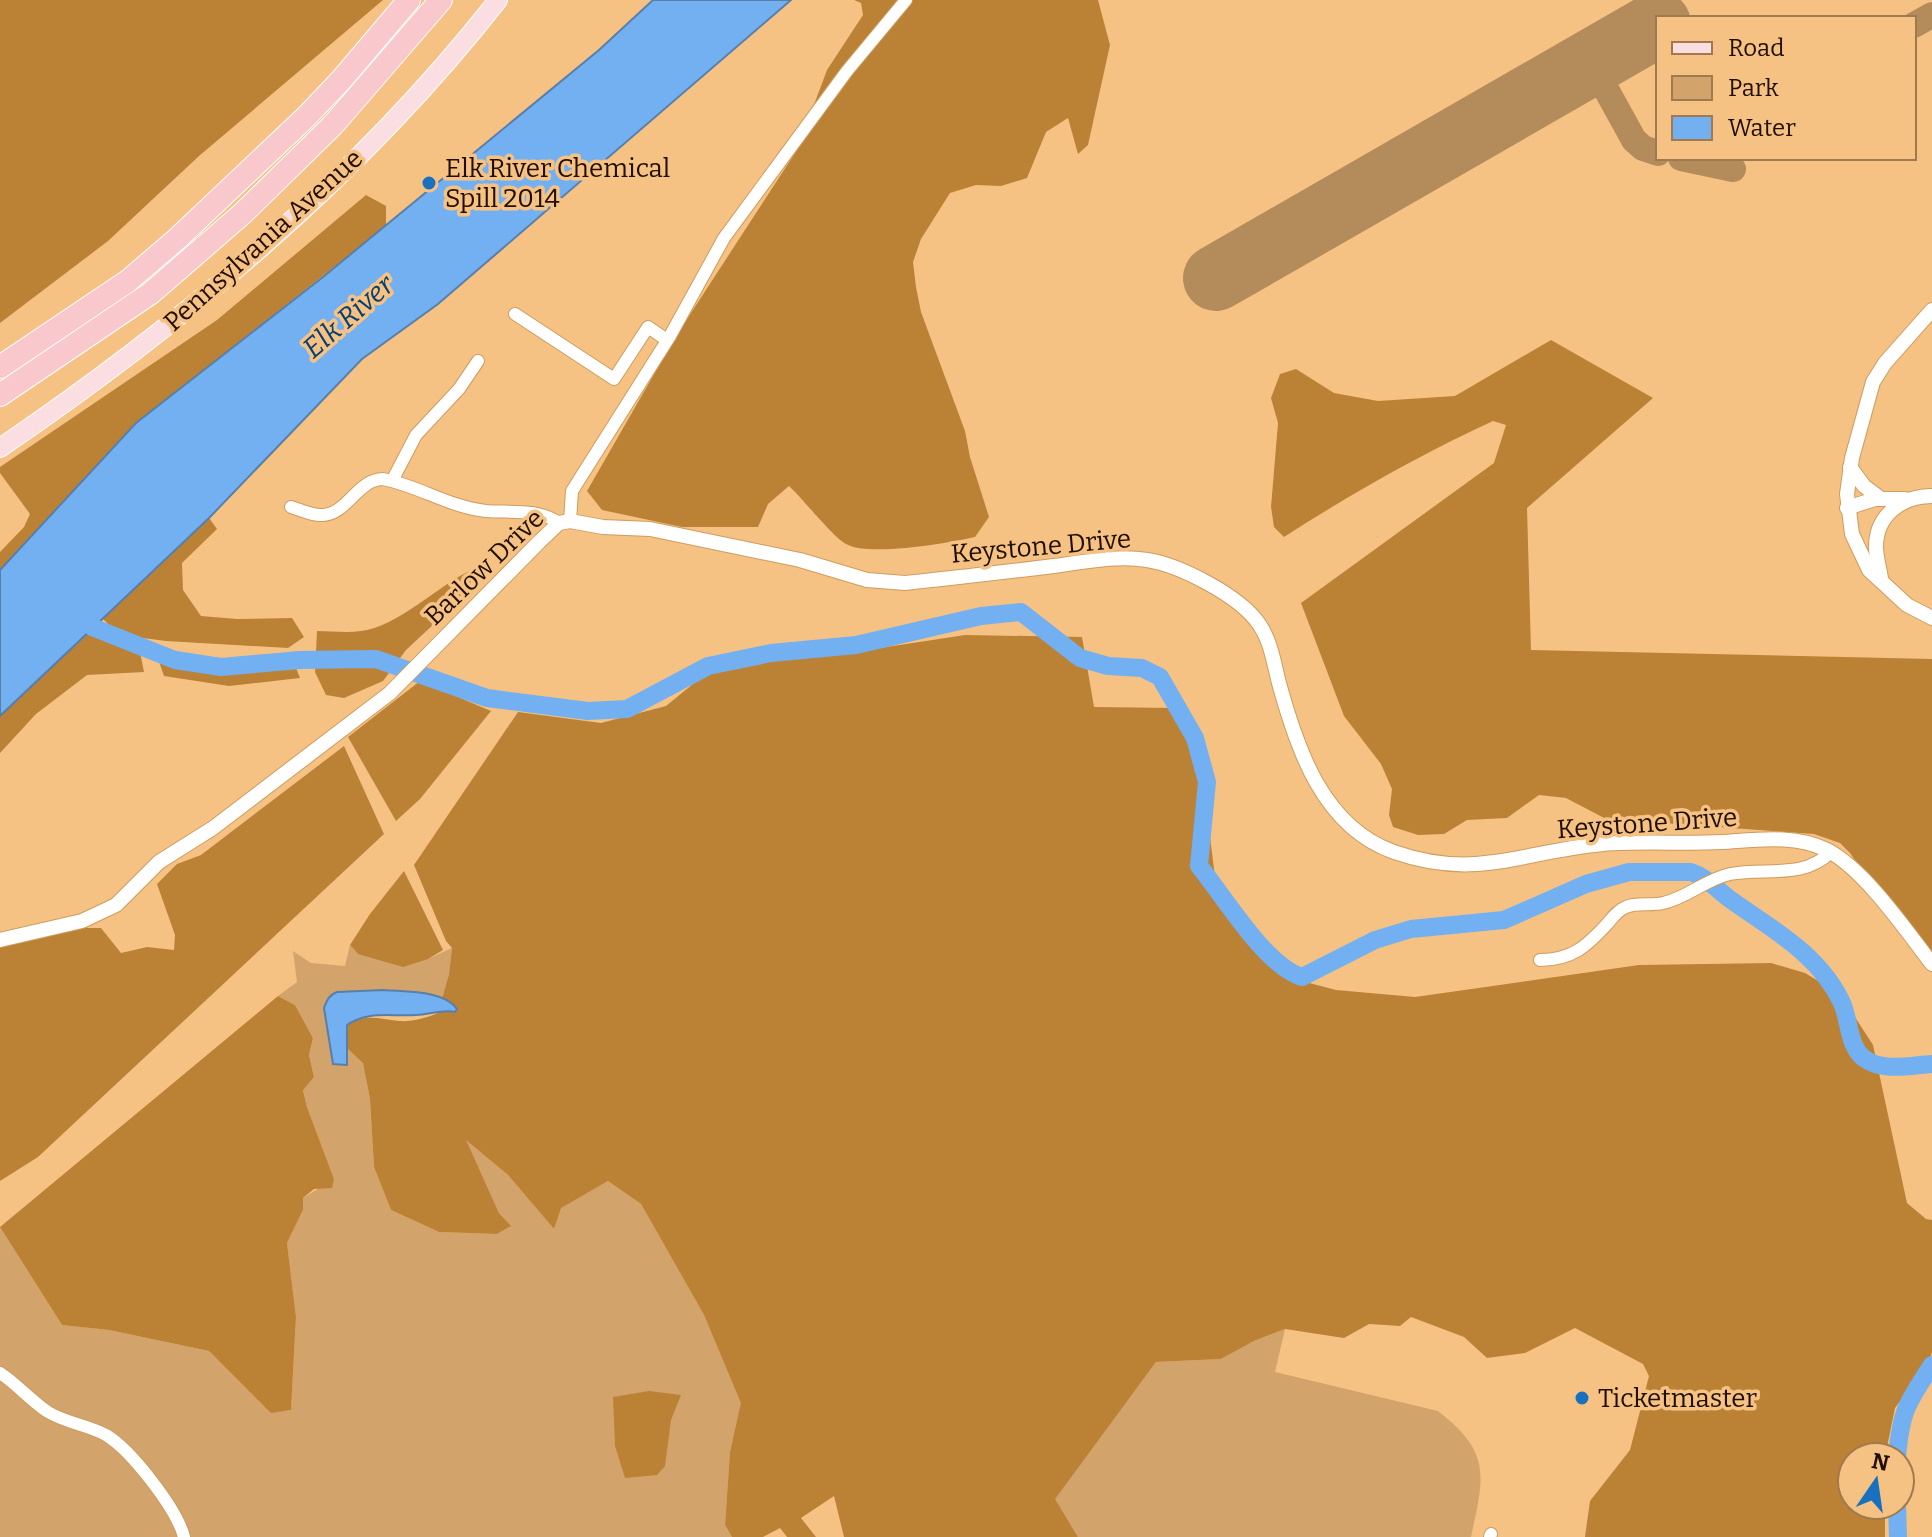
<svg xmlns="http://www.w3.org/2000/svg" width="1932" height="1537" font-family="Bitter,serif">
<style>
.green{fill:#d2a36a}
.forest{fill:#bb8236}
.water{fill:#72b0f2;stroke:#597fa9;stroke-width:2}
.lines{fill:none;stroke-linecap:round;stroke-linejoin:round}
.river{stroke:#72b0f2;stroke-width:18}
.taxiway{stroke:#b48b5b;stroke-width:26}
.runway{stroke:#b48b5b;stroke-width:66}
.minor-casing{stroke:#ce9c5e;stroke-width:14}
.tertiary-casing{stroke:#ce9c5e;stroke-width:16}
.primary-casing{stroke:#fff;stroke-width:20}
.motorway-casing{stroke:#fff;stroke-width:24}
.minor{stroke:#fff;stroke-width:12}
.tertiary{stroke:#fff;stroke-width:14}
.primary{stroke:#fbdee1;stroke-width:18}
.motorway{stroke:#f8c8cd;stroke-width:22}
.poi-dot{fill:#1970be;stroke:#f6c283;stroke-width:3}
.labels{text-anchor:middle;stroke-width:7;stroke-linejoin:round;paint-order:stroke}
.poi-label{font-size:26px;fill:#200e00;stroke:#f6c283;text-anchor:start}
.street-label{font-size:26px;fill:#200e00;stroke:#f6c283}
.water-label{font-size:28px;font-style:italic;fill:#044174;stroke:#f6c283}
</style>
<rect width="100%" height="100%" fill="#f6c283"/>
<!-- green -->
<g class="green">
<polygon points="350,945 358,954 428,959 452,948 449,974 442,999 407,992 324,1008 333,1063 347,1064 347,1025 348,1049 363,1062 370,1099 374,1167 391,1210 439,1232 497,1234 510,1226 499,1213 465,1139 508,1175 554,1229 560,1208 608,1181 641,1204 704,1315 742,1403 730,1452 725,1525 732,1537 0,1537 0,1227 62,1325 109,1330 209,1351 271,1412 291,1410 296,1317 287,1243 303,1210 303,1198 334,1179 307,1107 303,1089 314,1077 309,1055 313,1038 295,1005 278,996 297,982 293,951 311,963 345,966"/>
<path d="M1285 1329 1275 1372 1438 1411C1492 1453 1484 1476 1471 1537H1078L1054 1499 1156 1362 1221 1359 1254 1341Z"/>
</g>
<!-- forest -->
<g class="forest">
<polygon points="0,0 383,0 199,156 108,241 0,323"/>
<path d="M854 0H1098L1110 45 1088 145 1078 154 1068 118 1046 132 1027 178 1001 186 976 185 950 193 921 239 913 262 916 287 921 312 965 431 970 457 989 517 975 537C949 543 869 557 846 544 833 537 803 499 789 486L768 504 758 527H682L602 510 587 491 676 336 797 150 827 70 863 15 861 3Z"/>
<polygon points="366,195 386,206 386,226 136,423 0,570 0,552 24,527 30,514 0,473 0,467 217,320"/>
<path d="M1551 340 1653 398 1527 508 1531 650 1932 659V952L1884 903 1850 853 1840 843 1814 834 1606 819 1566 798 1539 795 1507 818 1467 820 1444 834 1418 835 1393 827 1389 815 1392 789 1381 764 1344 716 1301 603 1494 463 1506 425 1493 421C1421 454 1351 494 1284 537L1274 527 1271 507 1278 423 1271 398 1280 374 1296 369 1334 393 1378 401 1455 396Z"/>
<polygon points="209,518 217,529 182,563 183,590 201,616 237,619 292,618 304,637 288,648 166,641 119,635 102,618"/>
<path d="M471 570 474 578 450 609 406 650 383 681 344 698 326 695 315 672 317 631C332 631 347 633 361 631 399 626 436 587 471 570Z"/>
<polygon points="89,631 140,652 144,672 87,675 36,714 0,753 0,716"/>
<path d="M965 635 1082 637 1094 707 1175 708 1206 762 1207 813 1217 893 1245 931 1294 979 1336 990 1415 997 1639 965 1771 963 1805 973 1840 994 1873 1045 1907 1203 1926 1219 1932 1220V1352L1927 1367 1895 1408 1885 1457H1852V1505H1885V1537H1585L1590 1501 1630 1450 1649 1376 1643 1364 1575 1328 1525 1353 1487 1358 1464 1337 1411 1317 1400 1326 1369 1324 1344 1338 1285 1329 1254 1341 1221 1359 1156 1362 1055 1499 1078 1537H844L834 1496 801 1518 816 1537H787L780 1528 763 1537H732L725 1525 730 1452 741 1403 704 1315 641 1204 608 1181 561 1208 554 1229 508 1175 466 1140 499 1213 511 1226 497 1234 439 1232 391 1210 374 1167 370 1099 363 1063 348 1049V1025C366 1013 379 1019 399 1021 412 1022 426 1018 438 1013L449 974 452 948 446 941 414 865 518 712 601 723 666 706 704 675 755 659 867 650Z"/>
<polygon points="157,656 207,671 246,670 294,663 300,678 229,686 164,676"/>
<polygon points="420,681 491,711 420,799 396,821 348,737"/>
<polygon points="344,746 384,834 38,1157 0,1181 0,944 82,928 101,928 121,953 147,947 174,950 175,935 157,884 177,864 201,855"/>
<polygon points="404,871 443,950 428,959 403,967 358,954 350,945 370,914"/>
<polygon points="278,996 295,1005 313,1038 309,1055 314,1077 303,1090 307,1107 334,1179 332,1188 314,1189 303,1198 303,1210 287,1243 296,1317 291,1410 271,1413 209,1351 109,1330 62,1325 0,1227"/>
<polygon points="649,1391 681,1395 671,1420 665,1466 657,1475 625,1478 615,1446 613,1397"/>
</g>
<!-- water -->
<g class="water">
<polygon points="653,0 791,0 438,304 362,359 209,518 0,716 0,570 136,423 323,277 599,50"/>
<path d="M384 990C405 992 444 990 457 1009L455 1012C442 1009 429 1015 416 1015 391 1017 369 1010 347 1025V1065L333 1064 324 1008C327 1000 329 995 337 992Z"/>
</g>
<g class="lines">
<!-- river -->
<g class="river">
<path d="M92 627 175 660 221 667 300 660 376 659 487 698 588 711 627 709 708 666 771 653 856 645 981 616 1021 612 1080 658 1108 666 1142 668 1160 677 1195 738 1207 782 1199 866C1224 896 1265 966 1302 977L1375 940 1411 929 1504 920 1586 884 1629 872H1691C1707 877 1717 890 1731 900 1772 929 1820 955 1842 1003 1850 1021 1848 1047 1865 1059 1883 1072 1912 1065 1932 1064"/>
<path d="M1897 1457C1901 1411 1907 1403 1932 1365"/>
<polyline points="1897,1505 1898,1537"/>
</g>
<!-- taxiway -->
<g class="taxiway">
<polyline points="1914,25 1932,15"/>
<polyline points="1591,62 1634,140 1643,148 1658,153"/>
<polyline points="1681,158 1733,169"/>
</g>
<!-- runway -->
<polyline class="runway" points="1216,278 1658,24"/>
<!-- minor casing -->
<g class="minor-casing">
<g id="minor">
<polyline points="515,314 614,379 648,327 667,340"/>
<polyline points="392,481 416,435 459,389 478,361"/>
<path d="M291 507C301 510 312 516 323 515 347 514 358 479 383 479 419 486 449 507 486 511 511 513 537 508 559 523"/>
<polyline points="570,521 572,491 670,336 724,238 847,71 906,0"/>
<path d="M1540 960C1572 960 1587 946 1608 923 1613 917 1618 910 1626 907 1637 902 1651 906 1663 903 1687 898 1706 879 1730 874 1766 867 1802 880 1831 852"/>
<path d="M0 1373C17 1384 31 1401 48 1412 66 1423 88 1425 106 1435 131 1450 177 1509 184 1537"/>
<polyline points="1490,1537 1491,1534"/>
</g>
</g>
<!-- tertiary casing -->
<g class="tertiary-casing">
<g id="tertiary">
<polyline points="1932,310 1885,363 1873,382 1852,458 1847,494 1852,534 1869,570 1907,605 1932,618"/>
<polyline points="1850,467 1864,486 1880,498"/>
<polyline points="1847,508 1875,499 1905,499"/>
<path d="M1881 579C1880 569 1876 558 1876 547 1876 515 1902 496 1932 496"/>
<path d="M0 940 82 921 116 905 159 862 213 828 390 693 539 542 559 523 570 521 603 527 650 529 800 560 867 580 905 583C955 578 1004 572 1054 566 1084 562 1117 555 1147 560 1180 565 1240 596 1259 624 1271 641 1274 664 1279 683 1297 749 1323 827 1394 852 1477 881 1523 851 1603 844 1643 841 1682 844 1722 842 1756 840 1795 834 1827 850 1864 869 1906 930 1932 964"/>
</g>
</g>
<!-- primary casing -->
<g class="primary-casing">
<path id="primary" d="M0 448C185 322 359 177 498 0"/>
</g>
<!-- motorway casing -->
<g class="motorway-casing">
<g id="motorway">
<polyline points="0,367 128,281 178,238 307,116 342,79 409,0"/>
<polyline points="0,395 151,293 242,214 333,125 441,0"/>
</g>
</g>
<!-- minor -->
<use href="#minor" class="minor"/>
<!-- tertiary -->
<use href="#tertiary" class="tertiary"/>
<!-- primary -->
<use href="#primary" class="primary"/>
<!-- motorway -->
<use href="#motorway" class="motorway"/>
</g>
<!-- markers -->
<g class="poi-dot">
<circle cx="429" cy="183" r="8"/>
<circle cx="1582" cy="1398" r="8"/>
</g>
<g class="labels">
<!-- poi labels -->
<g class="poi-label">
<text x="445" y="177">Elk River Chemical<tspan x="445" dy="30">Spill 2014</tspan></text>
<text x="1598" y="1407">Ticketmaster</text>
</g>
<!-- street labels -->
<g class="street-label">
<text transform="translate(263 240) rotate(-42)" y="9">Pennsylvania Avenue</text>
<text transform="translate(1041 546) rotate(-5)" y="9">Keystone Drive</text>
<text transform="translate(484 567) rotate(-44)" y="9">Barlow Drive</text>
<text transform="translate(1647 823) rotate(-4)" y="9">Keystone Drive</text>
</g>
<!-- water labels -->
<g class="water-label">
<text transform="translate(348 316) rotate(-41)" y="10">Elk River</text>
</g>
</g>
<!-- legend -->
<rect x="1656" y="16" width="260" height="144" fill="#f6c283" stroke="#a07a4f" stroke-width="2"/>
<rect x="1672" y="42" width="40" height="12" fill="#fbdee1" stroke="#a07a4f" stroke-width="2"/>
<text x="1728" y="56" font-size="24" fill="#200e00">Road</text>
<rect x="1672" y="76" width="40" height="24" fill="#d2a36a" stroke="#a07a4f" stroke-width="2"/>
<text x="1728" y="96" font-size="24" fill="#200e00">Park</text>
<rect x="1672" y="116" width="40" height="24" fill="#72b0f2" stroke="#a07a4f" stroke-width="2"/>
<text x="1728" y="136" font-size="24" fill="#200e00">Water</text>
<!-- north arrow -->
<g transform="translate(1876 1481) rotate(13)"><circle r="38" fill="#f6c283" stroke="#a07a4f" stroke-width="2"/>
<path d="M0-6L14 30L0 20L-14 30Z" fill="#1970be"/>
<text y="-12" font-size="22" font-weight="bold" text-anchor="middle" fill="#200e00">N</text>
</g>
</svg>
